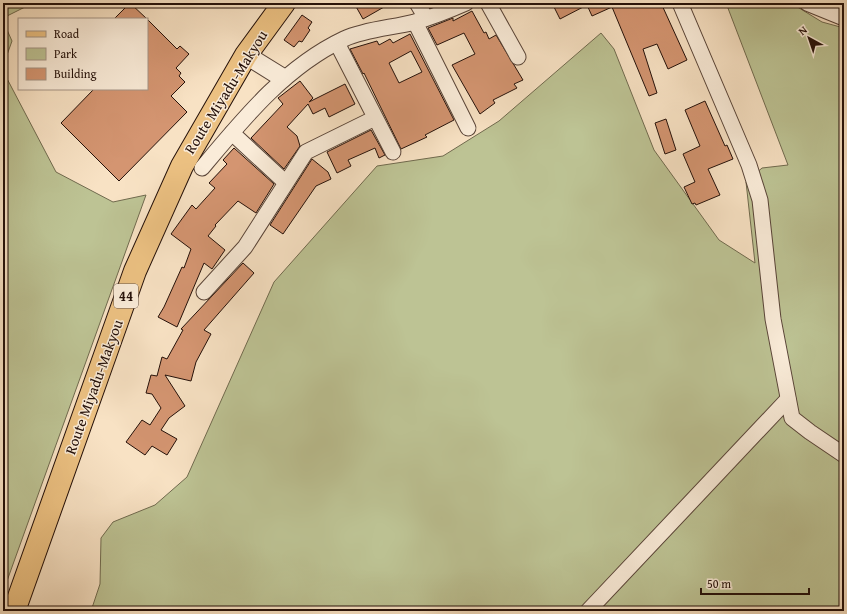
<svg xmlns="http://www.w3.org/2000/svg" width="847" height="614" font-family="'Gentium Book Plus',serif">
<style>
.green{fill:#bdc394;stroke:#706a4e}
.building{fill:#d49571;stroke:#241009;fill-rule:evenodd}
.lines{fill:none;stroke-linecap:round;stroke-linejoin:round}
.minor-casing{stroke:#594438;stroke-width:17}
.tertiary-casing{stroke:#594438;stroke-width:20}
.primary-casing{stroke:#241009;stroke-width:24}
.minor{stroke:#faecd9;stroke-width:15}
.tertiary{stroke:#faecd9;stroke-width:18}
.primary{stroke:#ecc182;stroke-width:22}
.labels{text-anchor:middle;stroke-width:3;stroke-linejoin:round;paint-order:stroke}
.shield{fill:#faecd9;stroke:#645247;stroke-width:1}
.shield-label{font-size:14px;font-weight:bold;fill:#241009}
.street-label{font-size:15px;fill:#241009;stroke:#faecd9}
</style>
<rect width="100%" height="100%" fill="#f8e2c4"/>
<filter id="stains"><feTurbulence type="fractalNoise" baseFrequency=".005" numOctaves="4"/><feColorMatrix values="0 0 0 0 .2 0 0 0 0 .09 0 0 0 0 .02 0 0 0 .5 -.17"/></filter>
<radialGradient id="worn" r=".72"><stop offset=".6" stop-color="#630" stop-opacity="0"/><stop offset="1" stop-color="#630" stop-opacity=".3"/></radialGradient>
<!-- green -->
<g class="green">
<polygon points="3,3 33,3 3,18"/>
<polygon points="726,3 791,3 822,22 844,28 844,611 91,611 100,584 101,538 113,522 155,505 187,477 274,282 377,166 443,156 499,121 601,33 614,49 654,150 719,240 755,263 746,182 762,168 788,165"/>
<polygon points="3,21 12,41 3,66"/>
<polygon points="3,71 56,172 113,202 146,195 3,592"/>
</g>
<!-- building -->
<g class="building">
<polygon points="130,3 147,19 114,19"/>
<polygon points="354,3 391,3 363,19"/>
<polygon points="552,3 661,3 687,60 668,69 657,44 643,49 657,93 649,96 612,7 592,16 587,5 560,19"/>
<polygon points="472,11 484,33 486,32 489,39 496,35 523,80 514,84 517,88 493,100 495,103 480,114 452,65 475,54 464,33 437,45 428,28 453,18 453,21"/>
<polygon points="302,15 312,22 308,28 310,30 302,42 299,41 294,47 284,40"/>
<polygon points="147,19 177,49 180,46 189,54 176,68 181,73 179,76 185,82 171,96 187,112 119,181 61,123 94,89 147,89"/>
<path d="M410 34 454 120 425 135 427 137 401 149 364 73 363 74 350 49 377 41 379 45 390 39 393 43ZM411 51 422 72 399 83 389 63Z"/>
<polygon points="300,81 313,98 309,102 345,84 355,104 329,117 325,108 313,114 308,104 287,127 297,136 300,146 284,169 251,138 283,104 278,98"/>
<polygon points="705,101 725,146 727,145 733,159 708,169 720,195 696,205 695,203 692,204 684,187 695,182 683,154 700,146 685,110"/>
<polygon points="666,119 676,150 665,154 655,123"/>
<polygon points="371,130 385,155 379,158 375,148 348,160 351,166 337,173 327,152"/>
<polygon points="234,148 274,184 256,213 238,201 215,225 216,226 208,236 225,250 212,269 204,263 177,327 158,317 164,307 182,267 184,268 191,249 171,234 192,205 196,209 215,188 209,183 227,164 223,160"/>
<polygon points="312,159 328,172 331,179 316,186 283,234 270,225"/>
<polygon points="243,263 254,273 204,330 211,334 196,362 191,381 165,375 185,406 169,418 161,430 177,439 167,455 152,446 145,455 126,442 142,420 150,425 161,408 152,394 146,393 151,375 157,376 162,357 167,359 183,330 181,329"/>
</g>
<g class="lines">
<!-- minor casing -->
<g class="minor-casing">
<g id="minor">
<polyline points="417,3 426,18"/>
<polyline points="488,3 518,57"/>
<polyline points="680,3 749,165 760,200 773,319 792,418 810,432 844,455"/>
<polyline points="807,3 844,18"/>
<polyline points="415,22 468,128"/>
<polyline points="337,43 393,152"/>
<polyline points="232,133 285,182"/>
<path d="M202 168C243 119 285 67 344 39 366 29 392 28 415 22 433 17 450 10 466 3"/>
<polyline points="204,292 245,247 306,152 375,118"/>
<polyline points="588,611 788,399"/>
</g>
</g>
<!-- tertiary casing -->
<g class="tertiary-casing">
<polyline id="tertiary" points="246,55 283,78"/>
</g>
<!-- primary casing -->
<g class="primary-casing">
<polyline id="primary" points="14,611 135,271 182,166 246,55 284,3"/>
</g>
<!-- minor -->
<use href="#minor" class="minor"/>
<!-- tertiary -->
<use href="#tertiary" class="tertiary"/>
<!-- primary -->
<use href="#primary" class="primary"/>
</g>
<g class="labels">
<!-- shield labels -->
<rect class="shield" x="114" y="284" width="24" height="24" rx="3"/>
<g class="shield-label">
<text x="126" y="301">44</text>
</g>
<!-- street labels -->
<g class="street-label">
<text transform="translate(226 92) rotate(-58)" y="5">Route Miyadu-Makyou</text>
<text transform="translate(94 387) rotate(-70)" y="5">Route Miyadu-Makyou</text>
</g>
</g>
<!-- margin -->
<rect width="847" height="614" fill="none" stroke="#f8e2c4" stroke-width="16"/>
<rect x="4" y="4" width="839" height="606" fill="none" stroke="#241009" stroke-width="2"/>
<rect x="8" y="8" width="831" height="598" fill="none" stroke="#241009"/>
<!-- legend -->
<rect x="18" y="18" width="130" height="72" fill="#faecd9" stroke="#a49486"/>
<rect x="26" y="31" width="20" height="6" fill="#ecc182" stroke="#a49486"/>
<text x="54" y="38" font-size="12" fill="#241009">Road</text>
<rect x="26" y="48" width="20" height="12" fill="#bdc394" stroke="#a49486"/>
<text x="54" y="58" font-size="12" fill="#241009">Park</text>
<rect x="26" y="68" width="20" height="12" fill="#d49571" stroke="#a49486"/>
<text x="54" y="78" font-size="12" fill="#241009">Building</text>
<!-- north arrow -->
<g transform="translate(809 38) rotate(320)" stroke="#faecd9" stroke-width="3" paint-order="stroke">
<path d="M0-3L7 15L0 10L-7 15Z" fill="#241009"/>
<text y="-6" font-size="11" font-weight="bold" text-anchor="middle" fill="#241009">N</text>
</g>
<!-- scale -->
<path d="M701 588v6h108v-6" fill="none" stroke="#241009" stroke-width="2"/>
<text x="707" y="588" font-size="12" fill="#241009" stroke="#faecd9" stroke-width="3" paint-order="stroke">50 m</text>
<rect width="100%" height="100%" filter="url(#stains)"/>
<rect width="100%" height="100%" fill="url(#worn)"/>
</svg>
